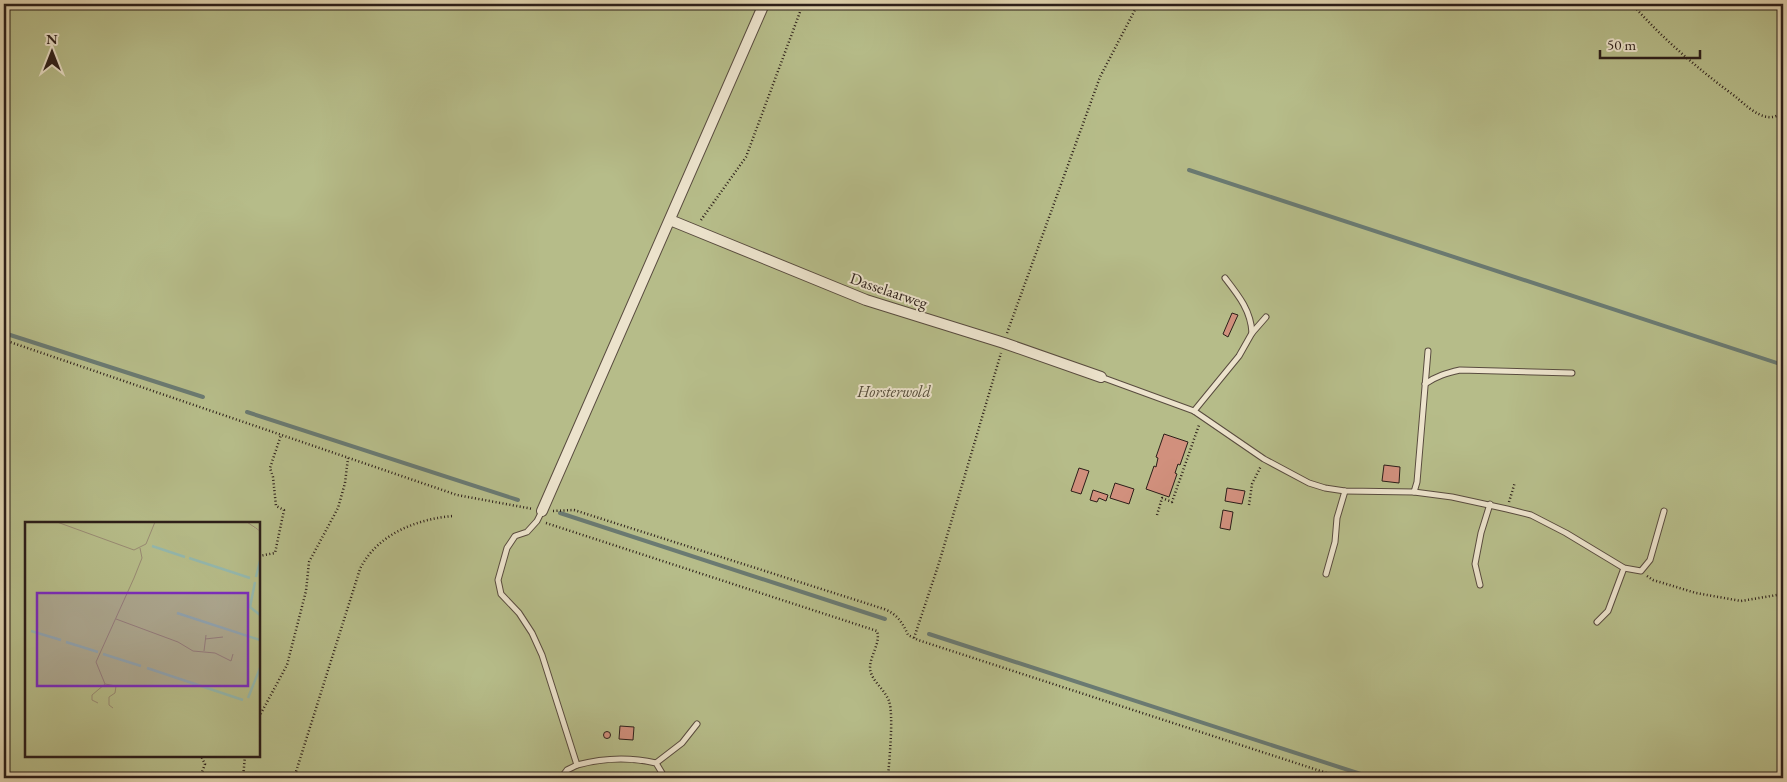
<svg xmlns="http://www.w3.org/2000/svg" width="1787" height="782" font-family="'EB Garamond',serif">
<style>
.green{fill:#b6bc89;stroke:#716d51;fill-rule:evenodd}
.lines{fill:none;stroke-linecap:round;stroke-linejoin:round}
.stream{stroke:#6a7a72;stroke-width:4}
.building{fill:#d1907d;stroke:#2c1e19}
.service-casing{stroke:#594c3f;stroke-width:7}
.minor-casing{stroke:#594c3f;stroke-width:12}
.path{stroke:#2c1e19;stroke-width:2.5;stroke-dasharray:1 2.5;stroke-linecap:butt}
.service{stroke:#ece3cc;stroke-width:5}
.minor{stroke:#ece3cc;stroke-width:10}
.labels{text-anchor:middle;stroke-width:4;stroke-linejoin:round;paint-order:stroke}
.street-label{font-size:16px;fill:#2c1e19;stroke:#ece3cc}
.park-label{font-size:16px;font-style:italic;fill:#554d3b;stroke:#ece3cc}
.inset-river{fill:none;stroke:#94b8ae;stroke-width:2.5}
.inset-road{fill:none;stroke:#998b74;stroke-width:1}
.view{fill:#7b2cbf;fill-opacity:0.15;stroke:#7b2cbf;stroke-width:2.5}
.inset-edge{fill:none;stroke:#2c1e19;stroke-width:2.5}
</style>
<rect width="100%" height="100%" fill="#e1d4b0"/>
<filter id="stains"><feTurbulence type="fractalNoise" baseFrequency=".004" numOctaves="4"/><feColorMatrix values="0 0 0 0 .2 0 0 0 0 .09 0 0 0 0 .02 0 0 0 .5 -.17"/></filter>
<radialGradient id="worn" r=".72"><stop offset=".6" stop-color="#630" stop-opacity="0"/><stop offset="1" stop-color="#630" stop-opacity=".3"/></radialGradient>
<!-- green -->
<path class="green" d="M4 4H1783V778H4ZM26 523H259V756H26Z"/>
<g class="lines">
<!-- stream -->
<g class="stream">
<polyline points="1189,170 1783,365"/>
<polyline points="4,333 203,397"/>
<polyline points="247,412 518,500"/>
<polyline points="560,513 885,619"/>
<polyline points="929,634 1373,778"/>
</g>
</g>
<!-- building -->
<g class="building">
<polygon points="1232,313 1238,315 1228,337 1223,334"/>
<polygon points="1164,434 1188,442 1180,465 1178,464 1175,473 1177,474 1169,497 1146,489 1154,466 1156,467 1158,458 1156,457"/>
<polygon points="1384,465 1400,467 1399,483 1382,481"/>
<polygon points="1079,468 1089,471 1081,494 1071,491"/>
<polygon points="1115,483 1134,489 1129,504 1110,498"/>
<polygon points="1227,488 1245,491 1242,504 1225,501"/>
<polygon points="1093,490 1108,495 1106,501 1099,498 1097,502 1090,500"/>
<polygon points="1223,510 1233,512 1230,530 1220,528"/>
<polygon points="620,726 634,727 633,740 619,739"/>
<circle cx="607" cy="735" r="3.5"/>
</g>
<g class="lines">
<!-- service casing -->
<g class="service-casing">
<g id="service">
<path d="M1225 278C1239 296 1251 311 1252 333"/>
<polyline points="1101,377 1194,411 1264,459 1309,483 1325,488 1345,491 1414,492 1452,497 1507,509 1531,515 1566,533 1624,568 1641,571 1650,560 1664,511"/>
<path d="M1425 384C1436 376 1447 373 1460 370L1572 373"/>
<polyline points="1194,411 1239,356 1252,333 1266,317"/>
<polyline points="1414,492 1417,482 1428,351"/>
<path d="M542 511 537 521 527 532 515 536 507 548 498 580 501 594 519 613 532 633 542 655 577 765C603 758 630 757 656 763L665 778"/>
<polyline points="1326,574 1335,542 1337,518 1345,491"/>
<polyline points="1480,585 1475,564 1481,533 1490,504"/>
<polyline points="1597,622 1608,611 1624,568"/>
<polyline points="656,763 682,743 697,724"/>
<polyline points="561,778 567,770 577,765"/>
</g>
</g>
<!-- minor casing -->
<g class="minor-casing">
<g id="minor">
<polyline points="670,220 866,300 1004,343 1101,377"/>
<polyline points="542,511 764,4"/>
</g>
</g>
<!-- path -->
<g class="path">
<path d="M1632 4C1663 39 1698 69 1736 97 1744 104 1757 116 1768 117 1773 118 1779 115 1783 113"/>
<polyline points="1783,97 1783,113"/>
<polyline points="701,220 746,157 803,4"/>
<polyline points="1007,333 1100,77 1138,4"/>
<polyline points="4,340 457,495 533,509"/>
<polyline points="1509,502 1515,482"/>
<polyline points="1249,505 1252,484 1261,466"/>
<path d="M553 511 574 510 884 609C897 614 903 623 908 635L918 640 1342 778"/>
<polyline points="1157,515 1162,498 1172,502 1199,425"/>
<path d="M546 523 877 631C881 643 870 655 870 668 871 681 884 688 889 701 894 716 889 761 888 778"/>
<polyline points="259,556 275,553 284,510 276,506 273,477 270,468 281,435"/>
<polyline points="1647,576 1653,580 1696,593 1741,601 1783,594"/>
<polyline points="914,638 939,563 1001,353"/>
<polyline points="259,717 287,665 306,591 309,562 338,508 345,483 348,458"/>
<polyline points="200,778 205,764 201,756"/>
<polyline points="243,778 245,756"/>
<path d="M294 778 360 569C377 534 417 519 453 516"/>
</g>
<!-- service -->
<use href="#service" class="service"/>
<!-- minor -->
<use href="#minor" class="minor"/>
</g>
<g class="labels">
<!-- street labels -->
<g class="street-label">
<text transform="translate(889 290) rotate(19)" y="6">Dasselaarweg</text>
</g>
<!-- park labels -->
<g class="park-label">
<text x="894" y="397">Horsterwold</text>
</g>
</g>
<!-- overview -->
<g transform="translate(25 522)">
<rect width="235" height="235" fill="#e1d4b0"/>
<path d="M0 0H235V8L226 4 235 9V235H0Z" fill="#b6bc89"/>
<path class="inset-river" d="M127 24 160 35M164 36 225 56M231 55 235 39M230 60 225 85 235 93M152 91 235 118M6 109 36 118M41 120 73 130M78 132 116 144M122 146 218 178M223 176 235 146"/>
<path class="inset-road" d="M32 0 109 28 121 22 130 0M222 0 235 9M91 97 153 120 168 129 190 131 206 139 208 132M180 117 198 115M179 129 181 113M73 181 67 178V173L80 162M88 186 84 183V175L90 171 91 164 80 162 71 140 109 56 117 36 115 26"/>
<path class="view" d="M12 71H223V164H12Z"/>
<rect width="235" height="235" class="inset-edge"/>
</g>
<!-- margin -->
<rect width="1787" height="782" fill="none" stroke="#e1d4b0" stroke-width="20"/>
<rect x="5" y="5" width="1777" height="772" fill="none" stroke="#2c1e19" stroke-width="2.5"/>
<rect x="10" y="10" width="1767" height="762" fill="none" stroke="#2c1e19"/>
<!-- north arrow -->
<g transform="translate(52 52)" stroke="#ece3cc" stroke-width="4" paint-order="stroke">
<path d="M0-4L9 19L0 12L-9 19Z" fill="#2c1e19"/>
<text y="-8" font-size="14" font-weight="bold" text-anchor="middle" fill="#2c1e19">N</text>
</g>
<!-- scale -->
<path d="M1600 50v8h100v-8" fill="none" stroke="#2c1e19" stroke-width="2.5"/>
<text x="1607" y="50" font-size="15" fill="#2c1e19" stroke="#ece3cc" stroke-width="4" paint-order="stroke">50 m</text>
<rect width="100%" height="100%" filter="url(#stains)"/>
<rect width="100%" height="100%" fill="url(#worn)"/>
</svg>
